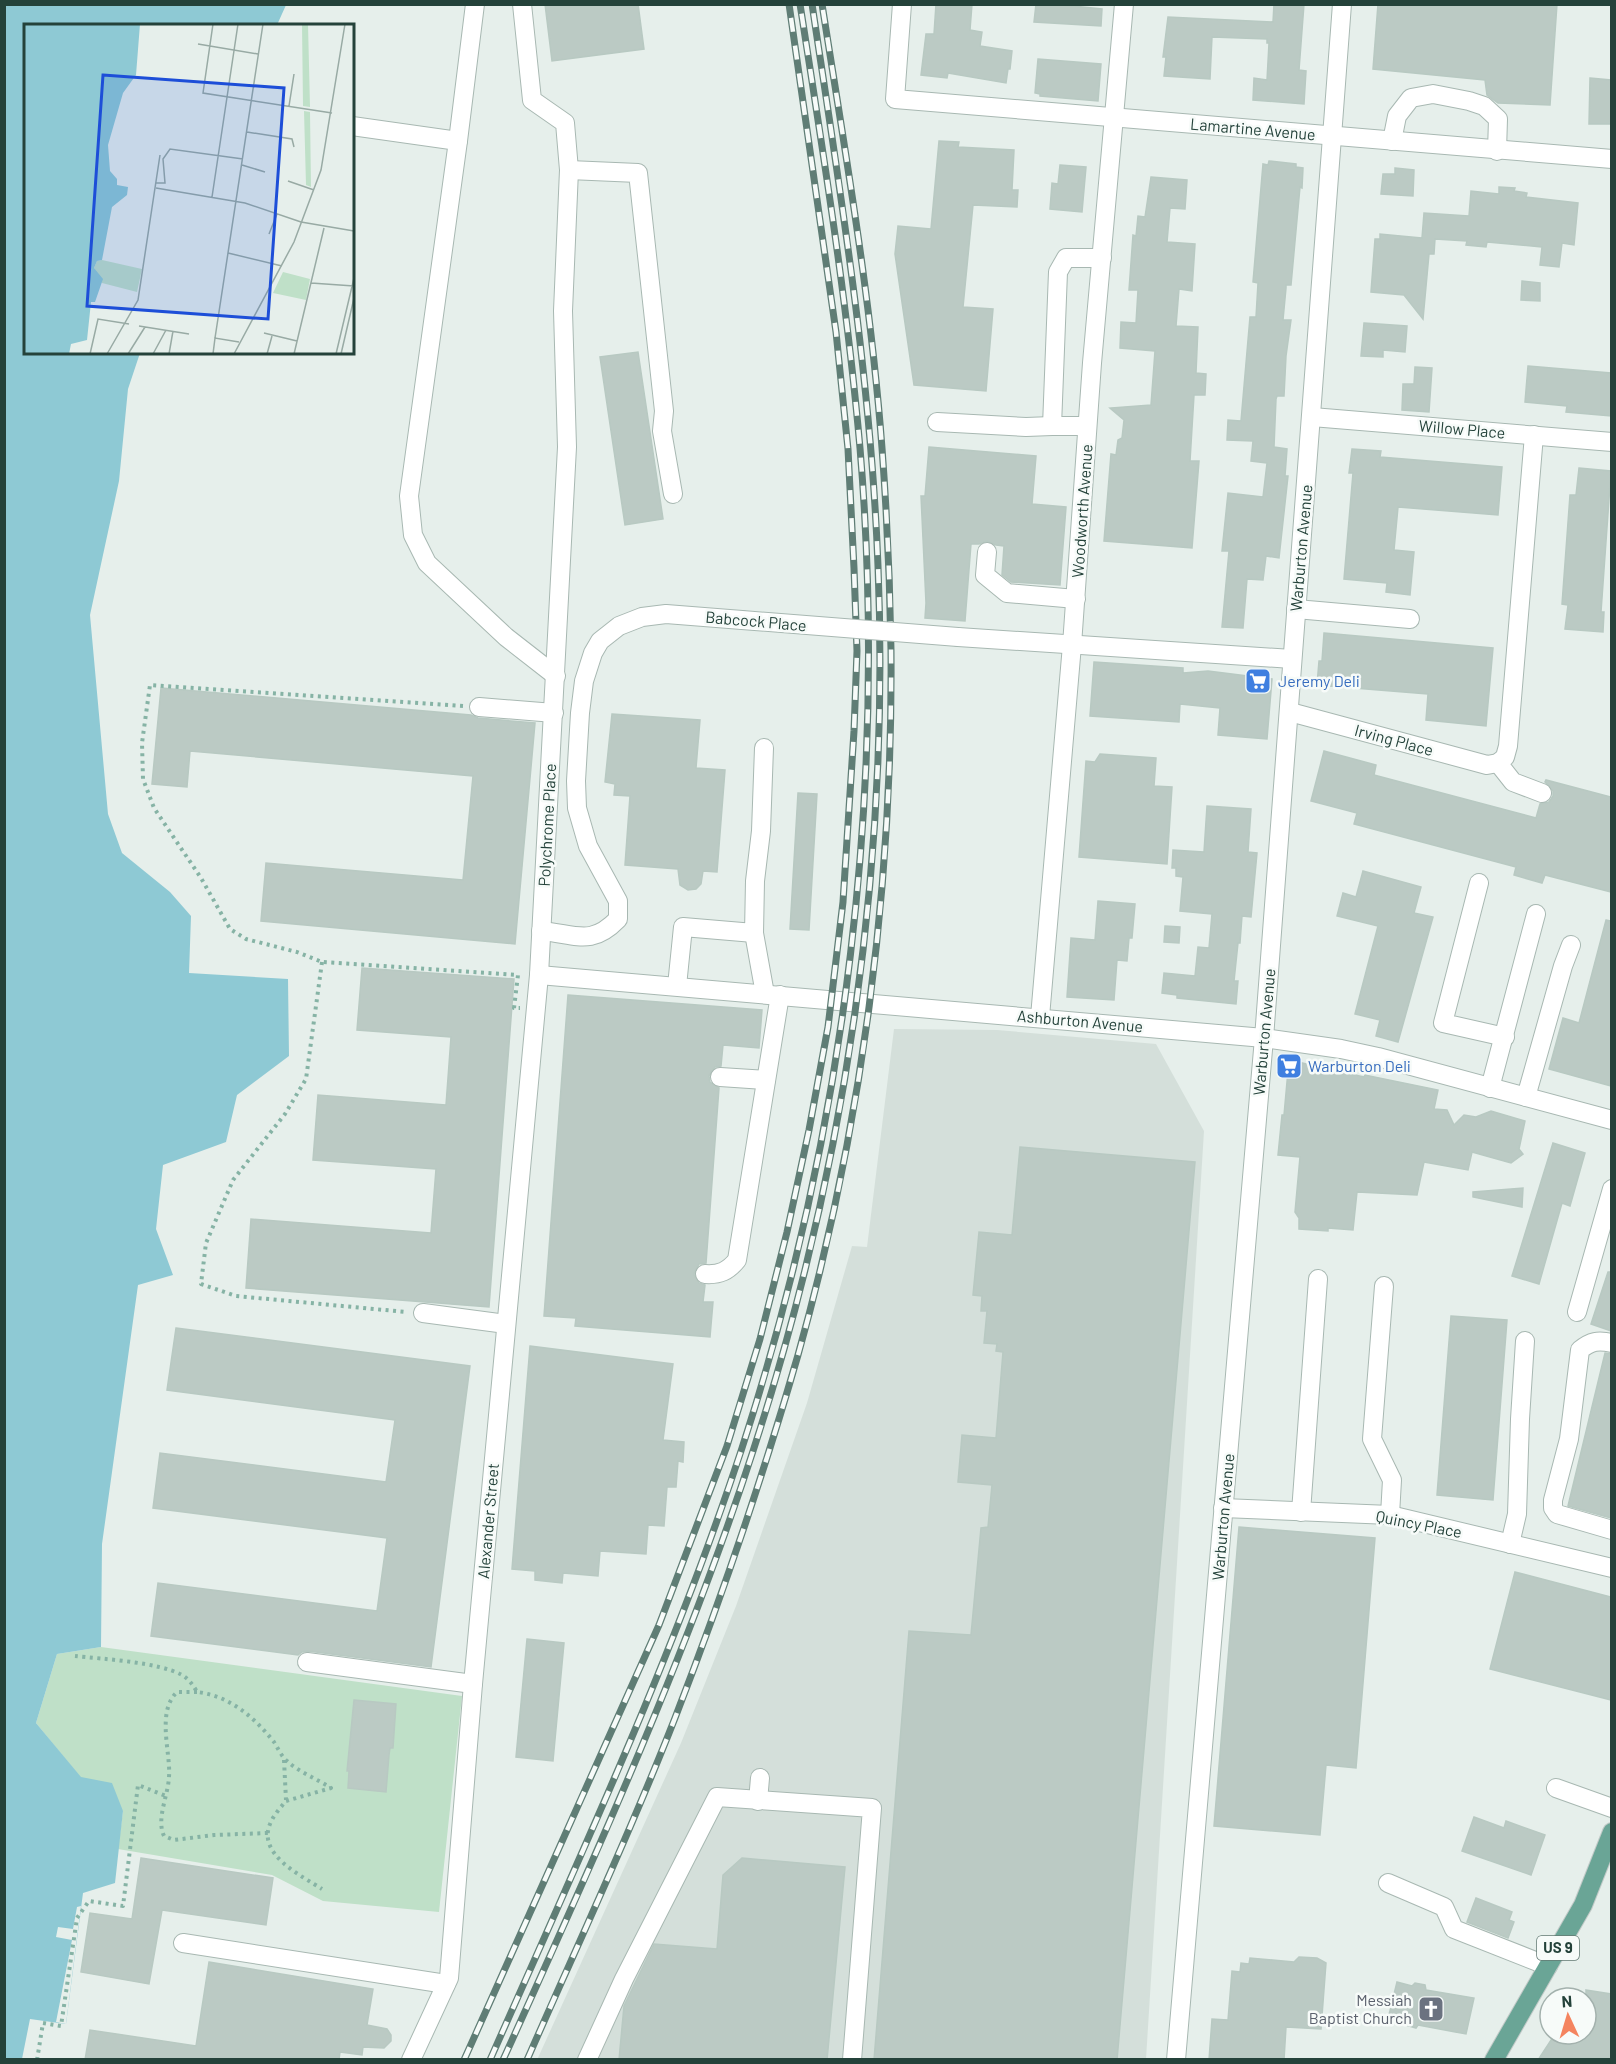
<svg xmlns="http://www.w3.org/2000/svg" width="1616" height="2064" font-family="Barlow,sans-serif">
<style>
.built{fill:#d4dfda}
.green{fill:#bfe0c8}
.water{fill:#8ec9d4}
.pier{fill:#e6efeb}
.building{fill:#bbcac4;stroke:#b8c9c2;stroke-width:1.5}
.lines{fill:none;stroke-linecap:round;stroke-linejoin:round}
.minor-casing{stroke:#a8b8b2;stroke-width:20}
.major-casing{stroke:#c2cac8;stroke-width:20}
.path{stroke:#86b3a5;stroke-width:4;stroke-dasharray:3 4.5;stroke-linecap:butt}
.minor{stroke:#fff;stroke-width:18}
.major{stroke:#6aa596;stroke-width:18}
.rail-casing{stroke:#5f7d75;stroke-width:7}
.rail{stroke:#f7fbf9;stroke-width:4.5;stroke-dasharray:14;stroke-linecap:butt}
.minor-bridge-casing{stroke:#a8b8b2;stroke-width:20;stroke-linecap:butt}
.minor-bridge{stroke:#fff;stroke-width:18}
.labels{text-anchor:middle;stroke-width:5;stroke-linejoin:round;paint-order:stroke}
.shield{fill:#f7fbf9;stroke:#637a73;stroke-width:1.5}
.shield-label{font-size:15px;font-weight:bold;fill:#24423a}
.street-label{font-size:16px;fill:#24423a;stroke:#f7fbf9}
.shop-label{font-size:16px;fill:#366cbe;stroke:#f7fbf9;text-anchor:start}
.worship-label{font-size:16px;fill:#5b616d;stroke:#f7fbf9;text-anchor:end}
.inset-road{fill:none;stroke:#98aaa4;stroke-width:1.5}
.view{fill:#1d4ed8;fill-opacity:0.15;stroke:#1d4ed8;stroke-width:3}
.inset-edge{fill:none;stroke:#24423a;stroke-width:3}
</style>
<rect width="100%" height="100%" fill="#e6efeb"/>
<!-- built -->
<polygon class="built" points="894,1029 997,1030 1156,1044 1204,1131 1146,2059 537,2060 681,1743 736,1606 807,1403 852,1246 867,1247"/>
<!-- green -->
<polygon class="green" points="101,1647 462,1696 439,1912 323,1901 272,1875 118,1849 123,1811 81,1778 36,1723 57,1654"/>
<!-- water -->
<polygon class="water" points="5,5 286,5 277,25 26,26 26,352 140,353 128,389 119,481 90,615 108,814 122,853 170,892 191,916 189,973 288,979 289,1056 237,1095 226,1142 163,1165 156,1229 173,1275 138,1285 102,1544 101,1647 57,1654 36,1723 81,1777 112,1783 123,1811 115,1883 83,1893 66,2024 30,2019 22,2059 5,2060"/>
<!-- pier -->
<polygon class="pier" points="81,1906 66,2024 56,2022 72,1940 56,1937 58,1927 73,1929 77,1907"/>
<!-- building -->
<g class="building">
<polygon points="545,4 638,4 644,49 552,61"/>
<polygon points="936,4 972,4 970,30 982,32 980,46 1012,51 1010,69 1008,69 1006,83 948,73 947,78 921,75 926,34 934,34"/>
<polygon points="1036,4 1063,5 1102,9 1101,26 1034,22"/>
<polygon points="1274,4 1304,4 1299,70 1306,71 1304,104 1253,100 1254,78 1267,80 1269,43 1267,43 1267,39 1212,37 1210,79 1164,76 1166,57 1163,57 1168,17 1273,22"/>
<polygon points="1378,4 1557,4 1550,105 1498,103 1487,95 1485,80 1373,69"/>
<polygon points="1038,59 1101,64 1098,101 1040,96 1040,94 1035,93"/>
<polygon points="1590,78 1611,80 1611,124 1589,124"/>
<polygon points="939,141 959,142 958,147 1014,150 1012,190 1018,190 1017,207 973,205 963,307 993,309 986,391 914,385 895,254 898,226 931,229"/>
<polygon points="1269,161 1296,164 1296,167 1303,168 1302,188 1300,187 1291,285 1286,285 1286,288 1283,320 1291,320 1286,356 1284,396 1277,396 1276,399 1274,447 1287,449 1285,476 1288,476 1279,558 1266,556 1263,580 1247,579 1243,628 1222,627 1229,551 1222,551 1228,493 1263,497 1267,463 1251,461 1253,441 1227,440 1228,420 1241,421 1250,317 1256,317 1258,283 1253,282 1263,164 1268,165"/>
<polygon points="1060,165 1086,167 1082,212 1050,209 1052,183 1058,184"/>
<polygon points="1395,168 1414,170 1413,196 1381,194 1383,174 1395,174"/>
<polygon points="1151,177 1187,180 1185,209 1170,208 1167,242 1195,244 1192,291 1179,289 1176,326 1198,327 1196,373 1206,374 1205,395 1194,395 1190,461 1199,461 1192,548 1104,541 1111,454 1116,455 1118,440 1122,438 1124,420 1110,408 1151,405 1155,351 1120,348 1121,322 1136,323 1138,290 1129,290 1133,235 1136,236 1138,216 1145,217"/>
<polygon points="1499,187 1515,188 1514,191 1527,193 1526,197 1578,203 1574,245 1562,243 1559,267 1540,265 1542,247 1487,242 1486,247 1466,245 1467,241 1435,239 1434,254 1429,254 1423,319 1404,295 1371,292 1375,239 1380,239 1380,234 1422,238 1424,213 1469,216 1471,191 1499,194"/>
<polygon points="1522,281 1540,283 1540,301 1521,300"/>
<polygon points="1364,323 1407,326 1405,352 1383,350 1383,357 1361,356"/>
<polygon points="638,352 663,519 625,525 600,357"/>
<polygon points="1528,366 1611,373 1611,416 1566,412 1567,406 1525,402"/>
<polygon points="1415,367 1432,368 1429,412 1402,410 1403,384 1414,384"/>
<polygon points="929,447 1036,456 1032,504 1066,507 1060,585 1011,582 1002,575 1004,546 996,545 987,541 979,544 971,544 965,621 925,618 926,603 921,496 925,496"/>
<polygon points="1352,449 1381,451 1380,457 1502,467 1498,515 1398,507 1394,550 1414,552 1410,595 1386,592 1387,583 1344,579 1353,473 1349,473"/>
<polygon points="1579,468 1611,471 1601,612 1604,612 1603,632 1565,629 1568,605 1562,604 1570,495 1576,495"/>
<polygon points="1324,633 1493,648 1486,726 1426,720 1428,694 1317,685 1319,661 1322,661"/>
<polygon points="1094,662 1183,668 1183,673 1208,671 1272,679 1267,739 1218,735 1220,708 1180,704 1179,722 1090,716"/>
<polygon points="161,688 471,715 478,718 535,723 515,944 261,921 266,863 463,880 473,776 190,751 187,787 152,784"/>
<polygon points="612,714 700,720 696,768 725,770 717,872 703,871 701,884 696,889 688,890 680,885 678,869 625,865 630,796 614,795 615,784 605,782"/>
<polygon points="1324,751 1376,765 1374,775 1536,818 1540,804 1549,802 1553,796 1553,791 1545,782 1546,780 1611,797 1611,892 1545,875 1542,883 1514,875 1516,867 1354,824 1357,813 1311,801"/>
<polygon points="1100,754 1156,758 1154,786 1172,787 1167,864 1079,857 1086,761 1095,762"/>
<polygon points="798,793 817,794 809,930 790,929"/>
<polygon points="1207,806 1251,809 1248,852 1257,853 1251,917 1242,916 1240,943 1238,943 1234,981 1238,981 1236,1004 1177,998 1177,995 1162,993 1164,973 1195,976 1198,947 1209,948 1212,914 1180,911 1183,877 1176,876 1176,868 1172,868 1173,850 1204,852"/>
<polygon points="1363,871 1421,887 1414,913 1433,917 1398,1042 1376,1036 1380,1020 1355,1014 1378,926 1337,916 1343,893 1356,897"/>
<polygon points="1098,901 1135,904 1132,938 1129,938 1127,961 1117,960 1114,1000 1067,997 1071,938 1095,940"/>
<polygon points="1606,920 1611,921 1611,1086 1549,1069 1563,1018 1579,1023"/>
<polygon points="1165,926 1180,927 1179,943 1164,942"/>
<polygon points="362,968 514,979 489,1307 246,1288 251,1219 431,1233 436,1169 313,1160 318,1095 446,1105 451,1037 357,1030"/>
<polygon points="568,995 762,1010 759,1048 723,1045 721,1066 715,1067 709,1076 710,1082 719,1088 706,1263 699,1264 694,1274 699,1283 705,1285 703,1302 713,1302 710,1337 575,1326 576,1318 544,1316"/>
<polygon points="1289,1060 1364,1077 1365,1075 1438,1090 1434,1109 1447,1110 1454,1125 1464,1115 1476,1117 1491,1111 1525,1121 1519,1149 1523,1154 1511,1163 1472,1152 1468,1170 1424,1162 1417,1195 1357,1192 1353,1230 1328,1228 1328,1231 1299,1229 1299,1218 1295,1212 1300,1157 1278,1155 1282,1115 1284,1115"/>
<polygon points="1553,1143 1585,1153 1570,1206 1562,1203 1539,1284 1512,1276"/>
<polygon points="1020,1147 1195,1162 1117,2060 874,2060 909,1631 971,1635 981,1528 988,1527 992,1485 958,1482 962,1435 996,1438 1003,1352 996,1351 997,1344 984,1343 987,1311 981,1311 982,1296 973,1295 979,1232 1012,1235"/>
<polygon points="1523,1188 1522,1207 1473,1197 1473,1192"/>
<polygon points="1608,1272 1611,1272 1611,1331 1591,1324"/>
<polygon points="1451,1316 1507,1320 1493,1500 1437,1495"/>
<polygon points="176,1328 470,1366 431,1667 308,1651 302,1652 298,1655 151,1636 158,1583 377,1611 387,1538 153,1508 160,1453 386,1482 395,1420 167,1390"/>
<polygon points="530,1346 673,1364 663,1440 684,1442 683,1462 678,1461 676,1487 667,1487 664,1526 648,1525 646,1554 600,1551 598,1576 563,1573 562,1583 535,1580 535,1571 512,1569"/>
<polygon points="1605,1353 1611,1354 1611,1518 1568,1506"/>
<polygon points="1239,1527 1375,1538 1356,1768 1326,1765 1320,1835 1214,1826"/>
<polygon points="1515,1572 1611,1597 1611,1700 1490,1669"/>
<polygon points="527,1639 564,1643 553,1761 516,1757"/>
<polygon points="354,1700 396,1704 393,1748 390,1748 389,1755 386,1792 348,1788 349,1771 347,1771"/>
<polygon points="1474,1817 1504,1828 1506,1821 1545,1835 1531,1875 1462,1851"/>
<polygon points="141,1858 273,1878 266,1925 162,1910 149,1984 81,1972 90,1913 132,1919"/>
<polygon points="742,1858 845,1867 827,2060 619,2060 624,2006 654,1944 717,1949 723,1875"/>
<polygon points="1476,1898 1512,1912 1509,1920 1514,1922 1508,1938 1467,1922"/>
<polygon points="1299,1957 1317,1958 1326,1963 1321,2029 1286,2027 1284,2060 1209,2060 1212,2019 1228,2020 1232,1971 1240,1972 1241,1963 1249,1964 1250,1958 1294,1962"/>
<polygon points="209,1962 373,1989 367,2025 387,2029 391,2035 391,2041 384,2048 363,2047 362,2055 340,2052 339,2060 85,2060 90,2030 196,2046"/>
<polygon points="1397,1982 1412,1986 1415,1983 1425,1985 1426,1990 1474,1998 1466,2034 1418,2025 1416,2028 1406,2025 1404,2022 1388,2019"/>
<polygon points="1586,1990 1611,1994 1611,2060 1538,2060 1555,2034 1586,2034"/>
</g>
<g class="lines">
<!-- minor casing -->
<g class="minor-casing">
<g id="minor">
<polyline points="475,4 458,141 409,496 413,535 427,563 506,637 556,676"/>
<polyline points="902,4 895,99 1612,159"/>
<polyline points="352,126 458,141"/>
<polyline points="1392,141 1397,116 1411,98 1433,94 1469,101 1484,106 1498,119 1497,151"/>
<polyline points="569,170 638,173 664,411 662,431 673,494"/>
<polyline points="1312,417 1612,442"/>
<polyline points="937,422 1026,427 1052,426"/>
<polyline points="1087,426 1052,426 1058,272 1066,258 1102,258"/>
<polyline points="1534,435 1508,746 1505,757 1498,763 1513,782 1542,793"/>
<polyline points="987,552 985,575 1007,593 1076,599"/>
<polyline points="1296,609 1410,619"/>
<polyline points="958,637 1292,659"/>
<polyline points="479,707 554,713"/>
<polyline points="1290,712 1487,765 1498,763"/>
<polyline points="1479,883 1443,1023 1505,1037"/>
<path d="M541 931C576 934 591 947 618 919V901L588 846 577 808 576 781 580 713 584 681 593 653 600 641 619 626 642 617 666 614 742 620"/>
<polyline points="754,933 765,994"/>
<polyline points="539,975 1264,1038 1341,1049 1378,1057 1612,1120"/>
<polyline points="677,986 683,927 754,933 755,881 761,831 764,748"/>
<polyline points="1040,1017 1072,645 1092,363 1124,4"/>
<polyline points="720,1077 766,1080"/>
<polyline points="1490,1088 1536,914"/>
<polyline points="1526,1097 1563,966 1571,945"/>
<path d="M705 1274C720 1275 728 1271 737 1260L780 995"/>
<polyline points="1384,1286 1372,1439 1392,1480 1390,1515"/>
<polyline points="1577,1312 1612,1189"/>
<polyline points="423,1313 506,1324"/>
<path d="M1612 1343C1598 1340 1591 1341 1580 1350L1569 1439 1553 1500V1508L1557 1514 1612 1530"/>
<polyline points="1223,1508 1390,1515 1612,1568"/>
<polyline points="1301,1512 1318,1279"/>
<polyline points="1510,1544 1517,1514 1520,1419 1525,1341"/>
<polyline points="307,1662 473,1684"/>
<polyline points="1556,1788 1612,1808"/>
<polyline points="758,1801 760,1778"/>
<polyline points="1388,1883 1444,1907 1454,1929 1548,1966"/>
<polyline points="183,1943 446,1984"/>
<polyline points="411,2060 449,1978 473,1684 539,975 567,447 563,311 569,170 565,123 532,100 522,4"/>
<polyline points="587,2060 624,1979 717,1797 872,1808 852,2060"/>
<polyline points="1176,2060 1264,1038 1342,4"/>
</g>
</g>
<!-- major casing -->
<g class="major-casing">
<polyline id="major" points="1494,2060 1583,1905 1612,1832"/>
</g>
<!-- path -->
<g class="path">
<polyline points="463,706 150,685 142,743 143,779 154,808 201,878 230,929 246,939 297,952 322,962 518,975 514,1008 520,1008"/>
<polyline points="322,962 306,1079 285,1114 233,1180 206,1243 201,1284 236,1296 406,1312"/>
<path d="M75 1656C103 1659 158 1662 182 1675 189 1679 193 1685 197 1692 230 1696 254 1717 274 1742 278 1748 281 1756 287 1761 299 1772 317 1779 331 1788L286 1801C280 1808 273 1816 270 1824 257 1855 302 1876 322 1889"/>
<path d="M197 1692H177C156 1712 171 1753 169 1777 168 1796 156 1819 164 1836L174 1840 214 1835 268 1833"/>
<polyline points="284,1760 286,1800"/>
<polyline points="37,2060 43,2023 61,2026 77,1918 89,1901 123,1906 138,1785 166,1796"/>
</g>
<!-- minor -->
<use href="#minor" class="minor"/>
<!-- major -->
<use href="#major" class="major"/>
<!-- rail casing -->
<g class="rail-casing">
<g id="rail">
<polyline points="464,2060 659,1625 727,1446 760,1339 787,1232 809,1130 828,1027 843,902 854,731 857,651 854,568 848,449 836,332 789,4"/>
<path d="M490 2060C579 1858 673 1658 742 1448 846 1129 888 783 860 448 847 300 823 152 800 4"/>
<path d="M503 2060C594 1859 686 1658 754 1448 846 1166 890 862 878 566 871 377 840 191 812 4"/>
<path d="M527 2060C577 1946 630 1833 675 1718 721 1599 763 1477 798 1355 862 1127 893 886 891 650 890 582 887 515 882 448 871 299 845 151 822 4"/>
</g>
</g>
<!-- rail -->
<use href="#rail" class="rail"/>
<!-- minor-bridge casing -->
<g class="minor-bridge-casing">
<polyline id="minor-bridge" points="742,620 958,637"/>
</g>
<!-- minor-bridge -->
<use href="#minor-bridge" class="minor-bridge"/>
</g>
<!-- icons -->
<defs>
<g id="supermarket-square" transform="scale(1.35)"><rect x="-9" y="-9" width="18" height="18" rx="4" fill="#3f7fe0" stroke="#f7fbf9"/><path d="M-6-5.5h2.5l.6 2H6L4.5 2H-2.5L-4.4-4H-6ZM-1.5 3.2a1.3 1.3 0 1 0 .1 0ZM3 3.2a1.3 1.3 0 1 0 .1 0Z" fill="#fff"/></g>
<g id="church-square" transform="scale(1.35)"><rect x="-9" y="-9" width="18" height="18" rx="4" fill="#6b7280" stroke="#f7fbf9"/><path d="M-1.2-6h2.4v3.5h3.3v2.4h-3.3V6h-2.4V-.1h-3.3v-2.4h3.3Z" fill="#fff"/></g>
</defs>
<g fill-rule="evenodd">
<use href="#supermarket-square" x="1258" y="681"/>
<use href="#supermarket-square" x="1289" y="1066"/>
<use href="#church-square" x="1431" y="2009"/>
</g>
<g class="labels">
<!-- shield labels -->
<rect class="shield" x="1537" y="1936" width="42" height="24" rx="4.5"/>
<g class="shield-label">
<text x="1558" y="1953">US 9</text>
</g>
<!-- street labels -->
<g class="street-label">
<text transform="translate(1253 129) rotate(5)" y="6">Lamartine Avenue</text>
<text transform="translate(1462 429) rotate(5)" y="6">Willow Place</text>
<text transform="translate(1082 511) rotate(-86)" y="6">Woodworth Avenue</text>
<text transform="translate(1301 548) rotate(-85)" y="6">Warburton Avenue</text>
<text transform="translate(756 621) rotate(5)" y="6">Babcock Place</text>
<text transform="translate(1394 740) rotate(15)" y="6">Irving Place</text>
<text transform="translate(547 825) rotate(-87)" y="6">Polychrome Place</text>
<text transform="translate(1080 1021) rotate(5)" y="6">Ashburton Avenue</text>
<text transform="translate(1264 1032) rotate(-85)" y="6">Warburton Avenue</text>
<text transform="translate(1223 1517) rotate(-85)" y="6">Warburton Avenue</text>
<text transform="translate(488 1521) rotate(-85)" y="6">Alexander Street</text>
<text transform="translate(1419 1524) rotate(11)" y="6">Quincy Place</text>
</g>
<!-- shop labels -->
<g class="shop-label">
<text x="1278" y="687">Jeremy Deli</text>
<text x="1308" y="1072">Warburton Deli</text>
</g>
<!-- worship labels -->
<g class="worship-label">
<text x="1412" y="2006">Messiah<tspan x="1412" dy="18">Baptist Church</tspan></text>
</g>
</g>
<!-- overview -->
<g transform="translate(24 24)">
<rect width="330" height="330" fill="#e6efeb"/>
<path d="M278 0H284L286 83 279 82ZM280 87 286 88 287 163 282 161ZM78 236 118 245 113 268 78 259 70 244 73 237ZM259 248 286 255 282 276 249 269Z" fill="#bfe0c8"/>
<path d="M0 0H116L112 51 99 69 84 121 86 147 93 155V161L104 163 103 171 88 183 78 236 73 237 70 244 79 255 71 278H67L63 316 47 320 45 330H0Z" fill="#8ec9d4"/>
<path class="inset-road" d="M189 0 179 69 308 89M174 20 234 30M265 82 270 50M223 108 268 115 270 123M218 141 241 148M264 157 290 166M132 159H141L139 135 146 125 219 135M132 164 221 179 277 198M188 173 214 0M277 198 330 207M245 210 253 190M204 229 258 242M287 259 330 262M115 302 165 310M240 309 273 317M191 314 239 0M66 330 74 295 105 300M83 330 114 276 136 131M104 330 121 303M129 330 142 306M145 330 149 307M189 330 191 314 215 318M210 330 270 218 297 146 321 0M243 330 248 312M270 330 300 204M312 330 330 254M317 330 330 274"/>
<path class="view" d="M79 51 260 64 244 295 63 282Z"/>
<rect width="330" height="330" class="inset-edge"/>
</g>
<!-- border -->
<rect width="1616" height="2064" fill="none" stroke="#24423a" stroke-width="12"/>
<!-- north arrow -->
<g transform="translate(1568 2016) rotate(356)"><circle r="28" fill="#f7fbf9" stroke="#a3b1ad" stroke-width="1.5"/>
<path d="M0-4.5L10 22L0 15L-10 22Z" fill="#f4845f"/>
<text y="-9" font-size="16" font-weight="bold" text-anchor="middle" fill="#24423a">N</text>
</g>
</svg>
